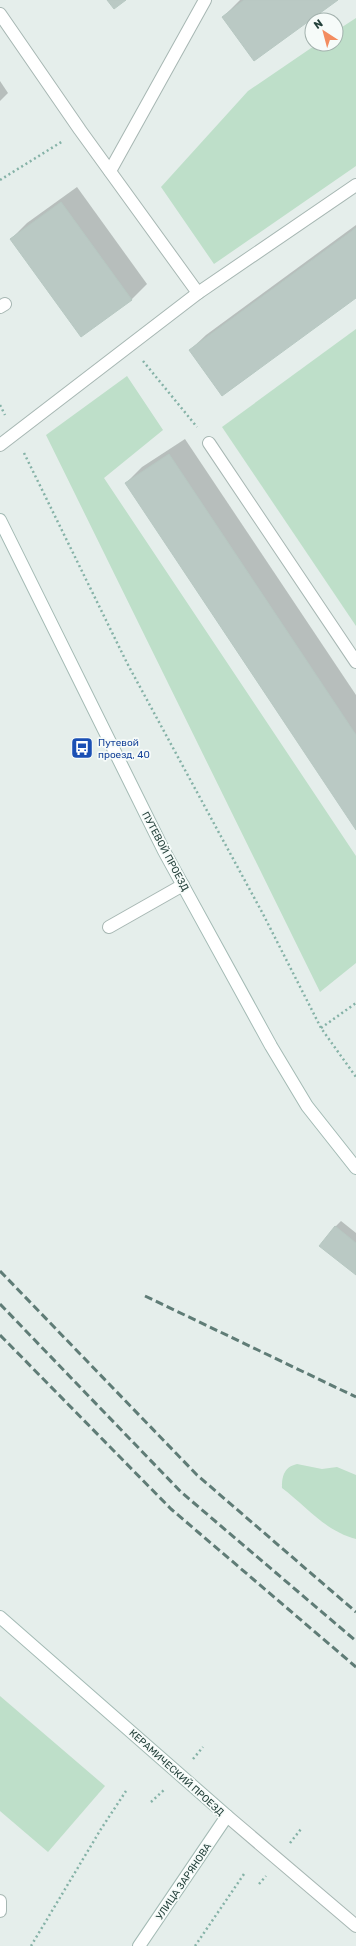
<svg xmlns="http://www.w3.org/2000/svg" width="356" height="1946" font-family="Rubik,sans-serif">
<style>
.green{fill:#bedfc9}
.shadow{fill:#0003}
.building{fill:#bac9c4;stroke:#b7c8c2}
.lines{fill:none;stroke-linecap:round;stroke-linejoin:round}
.lane-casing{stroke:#a7b7b3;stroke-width:14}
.street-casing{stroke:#a7b7b3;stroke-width:14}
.secondary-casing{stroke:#a3bab4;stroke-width:14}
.path{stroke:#85b2a7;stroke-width:2.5;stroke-dasharray:2 3;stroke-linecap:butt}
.lane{stroke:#fff;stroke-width:12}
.street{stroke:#fff;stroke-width:12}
.secondary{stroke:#fff;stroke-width:12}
.rail{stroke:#5f7c76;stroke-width:3;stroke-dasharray:8 4;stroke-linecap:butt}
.labels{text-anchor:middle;stroke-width:3.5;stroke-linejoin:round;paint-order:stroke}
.transit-label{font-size:10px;fill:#164399;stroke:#f6fbf9;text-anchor:start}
.street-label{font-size:10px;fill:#24413b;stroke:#f6fbf9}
</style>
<rect width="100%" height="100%" fill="#e5eeeb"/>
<!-- green -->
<g class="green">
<polygon points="356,18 356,166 214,264 161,187 248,91 317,44 336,44 336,31"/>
<polygon points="356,329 356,626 222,427"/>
<polygon points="127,376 163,430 104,478 356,856 356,963 320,992 46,435"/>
<path d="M297 1464 322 1469 337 1467 356 1475V1539C325 1531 306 1506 282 1488 282 1476 284 1467 297 1464Z"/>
<polygon points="0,1696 105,1786 48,1852 0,1811"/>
</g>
<!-- shadow -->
<g class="shadow">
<polygon points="240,0 336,0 223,17"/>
<polygon points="0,81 8,93 0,101"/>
<polygon points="77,187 147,284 131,300 11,239 27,223"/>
<polygon points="356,225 356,297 190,350 206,335"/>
<polygon points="185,439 356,695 356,828 126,483 142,467"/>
<polygon points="341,1221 356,1233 356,1274 335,1227"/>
</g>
<!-- building -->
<g class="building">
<polygon points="107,0 126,0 114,9"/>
<polygon points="244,0 338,0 254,61 222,17"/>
<polygon points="61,202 132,300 81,337 10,239"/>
<polygon points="356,228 356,298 222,396 189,350"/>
<polygon points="169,454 356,735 356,830 125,483"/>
<polygon points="335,1226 356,1243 356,1275 319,1246"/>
</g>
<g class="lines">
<!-- lane casing -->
<g class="lane-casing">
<g id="lane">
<polyline points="0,14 80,130 198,293 0,445"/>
<polyline points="110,171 205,0"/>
<polyline points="198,293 356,185"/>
<polyline points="0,307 5,304"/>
<polyline points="209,443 356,662"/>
<polyline points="109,927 183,885"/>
<polyline points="0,1901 0,1911"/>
</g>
</g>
<!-- street casing -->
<g class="street-casing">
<polyline id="street" points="227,1816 356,1926"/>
</g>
<!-- secondary casing -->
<g class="secondary-casing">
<g id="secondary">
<polyline points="0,520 164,851 271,1046 307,1106 356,1168"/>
<polyline points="0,1617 227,1816 139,1946"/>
</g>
</g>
<!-- path -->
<g class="path">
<polyline points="0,180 63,141"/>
<polyline points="143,361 197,427"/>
<polyline points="0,405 5,415"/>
<polyline points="24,453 127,663 263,914 321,1028 356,1077"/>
<polyline points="321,1028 356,1003"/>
<polyline points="193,1759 203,1747"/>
<polyline points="151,1802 165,1789"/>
<polyline points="290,1843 301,1829"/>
<polyline points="259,1884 266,1876"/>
<polyline points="31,1946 101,1829 126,1791"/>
<polyline points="195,1946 244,1874"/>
</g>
<!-- lane -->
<use href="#lane" class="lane"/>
<!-- street -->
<use href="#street" class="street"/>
<!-- secondary -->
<use href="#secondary" class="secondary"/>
<!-- rail -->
<g class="rail">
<polyline points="0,1271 197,1475 356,1612"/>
<polyline points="145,1296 356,1397"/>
<polyline points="0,1304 181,1492 356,1641"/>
<polyline points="0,1335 171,1509 356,1667"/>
</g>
</g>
<!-- icons -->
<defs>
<g id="bus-square" transform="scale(1.15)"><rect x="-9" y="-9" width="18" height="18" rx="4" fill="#1a4fb4" stroke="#f6fbf9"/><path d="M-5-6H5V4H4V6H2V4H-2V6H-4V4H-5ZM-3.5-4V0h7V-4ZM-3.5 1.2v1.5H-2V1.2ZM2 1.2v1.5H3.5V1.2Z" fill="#fff"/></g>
</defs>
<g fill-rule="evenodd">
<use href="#bus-square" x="82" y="748"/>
</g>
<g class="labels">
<!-- transit labels -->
<g class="transit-label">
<text x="98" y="746">Путевой<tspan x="98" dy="12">проезд, 40</tspan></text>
</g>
<!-- street labels -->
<g class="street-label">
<text transform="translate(166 851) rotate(62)" y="4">ПУТЕВОЙ ПРОЕЗД</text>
<text transform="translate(177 1772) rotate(42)" y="4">КЕРАМИЧЕСКИЙ ПРОЕЗД</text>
<text transform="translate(183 1881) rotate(-56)" y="4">УЛИЦА ЗАРЯНОВА</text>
</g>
</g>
<!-- north arrow -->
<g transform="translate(324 32) rotate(324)"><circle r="19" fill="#f6fbf9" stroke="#a2b1ad"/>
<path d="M0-3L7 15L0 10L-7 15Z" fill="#f38c5f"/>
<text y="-6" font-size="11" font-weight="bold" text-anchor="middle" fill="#24413b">N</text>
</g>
</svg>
